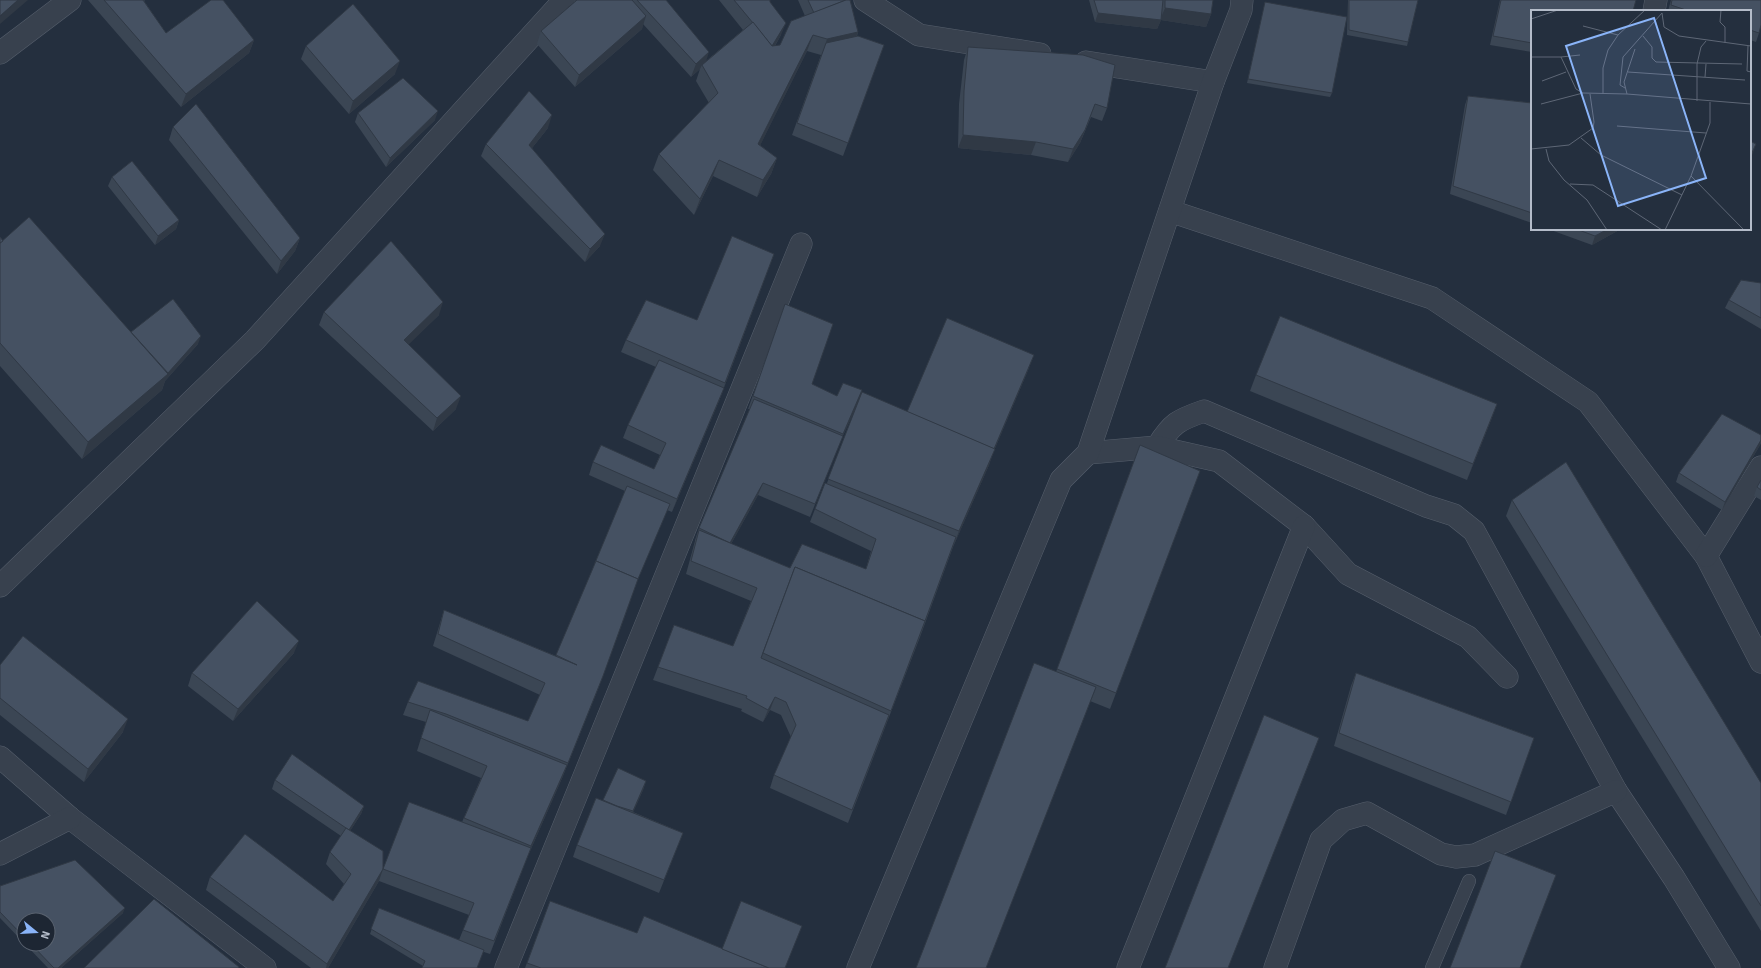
<svg xmlns="http://www.w3.org/2000/svg" width="1761" height="968" font-family="Signika,sans-serif">
<style>
.lines{fill:none;stroke-linecap:round;stroke-linejoin:round}
.service-casing{stroke:#565f6c;stroke-width:14}
.minor-casing{stroke:#565f6c;stroke-width:23}
.service{stroke:#38414e;stroke-width:13}
.minor{stroke:#38414e;stroke-width:22}
.wall{fill:#3b4654}
.shaded-wall{fill:#303945}
.building{fill:#455162;stroke:#303945}
.inset-road{fill:none;stroke:#5e6776;stroke-width:1}
.view{fill:#8ab4f8;fill-opacity:0.15;stroke:#8ab4f8;stroke-width:2}
.inset-edge{fill:none;stroke:#b4bcc9;stroke-width:2}
</style>
<rect width="100%" height="100%" fill="#242f3e"/>
<g class="lines">
<!-- service casing -->
<g class="service-casing">
<polyline id="service" points="1432,968 1469,881"/>
</g>
<!-- minor casing -->
<g class="minor-casing">
<g id="minor">
<polyline points="865,0 919,35 1040,54"/>
<polyline points="1654,11 1656,0"/>
<polyline points="0,53 70,0"/>
<polyline points="1086,62 1213,82"/>
<polyline points="1170,211 1432,298 1588,402 1706,556 1761,662"/>
<path d="M1157 447C1172 423 1178 420 1204 411L1426 506 1454 515 1474 531 1616 791 1674 878 1729 968"/>
<polyline points="1088,453 1157,447 1219,461 1304,526 1348,574 1468,637 1507,677"/>
<polyline points="1706,556 1761,467"/>
<polyline points="0,586 255,340 564,0"/>
<polyline points="0,757 70,818 265,968"/>
<polyline points="0,854 70,818"/>
<polyline points="506,968 801,244"/>
<polyline points="858,968 1061,480 1088,453 1213,82 1241,10 1242,0"/>
<polyline points="1128,968 1304,526"/>
<polyline points="1275,968 1321,840 1343,820 1367,813 1441,854 1456,857 1475,855 1616,791"/>
</g>
</g>
<!-- service -->
<use href="#service" class="service"/>
<!-- minor -->
<use href="#minor" class="minor"/>
</g>
<!-- wall -->
<g class="wall">
<polygon points="88,0 145,0 144,1 166,33 254,40 249,53 181,107"/>
<polygon points="577,0 666,0 706,61 743,30 719,0 770,0 770,2 781,35 775,46 780,45 805,16 798,0 850,0 858,32 857,36 884,45 843,156 792,135 821,55 807,51 760,145 777,158 771,174 757,197 713,176 694,215 653,170 659,154 709,103 696,81 700,69 691,77 643,24 642,29 575,87 537,44 541,31"/>
<polygon points="1089,0 1213,0 1211,14 1206,27 1161,20 1157,29 1095,22"/>
<polygon points="1348,0 1418,0 1408,42 1407,46 1347,35"/>
<polygon points="1500,0 1636,0 1532,11 1532,52 1490,45"/>
<polygon points="1671,0 1761,0 1759,33 1756,42 1750,40 1750,11 1668,11"/>
<polygon points="1265,2 1332,93 1330,97 1247,83 1264,7"/>
<polygon points="306,46 395,74 349,114 301,59"/>
<polygon points="968,47 1107,108 1102,121 1091,117 1080,143 1068,162 1031,155 958,148 959,104 964,60"/>
<polygon points="1468,96 1532,103 1532,223 1450,194 1465,105"/>
<polygon points="358,113 435,120 386,167 355,122"/>
<polygon points="173,127 300,238 295,251 277,274 169,140"/>
<polygon points="548,128 532,148 600,246 585,262 481,156 486,144"/>
<polygon points="112,177 179,220 176,229 155,245 108,186"/>
<polygon points="1548,229 1621,229 1592,245"/>
<polygon points="0,237 3,241 131,332 198,344 165,381 162,390 82,459 0,366"/>
<polygon points="774,254 719,401 672,512 667,510 638,579 598,689 563,776 527,858 490,954 484,952 423,966 370,934 379,908 459,940 469,915 379,881 328,968 311,968 206,890 210,877 333,901 344,884 326,864 330,852 341,836 272,789 275,780 364,806 361,814 350,831 383,869 462,822 481,778 417,751 426,722 403,715 408,702 528,721 540,695 433,646 440,623 444,610 556,656 592,572 595,563 625,491 589,475 593,462 654,469 660,455 623,438 628,425 656,367 621,352 626,340 697,320"/>
<polygon points="1761,283 1761,329 1725,308 1729,300"/>
<polygon points="785,304 812,384 837,396 862,390 858,403 841,440 810,517 758,495 731,544 790,568 866,569 871,551 810,522 825,483 827,483 862,392 907,412 1029,368 993,453 989,465 953,547 920,637 848,823 770,788 774,775 791,737 781,715 770,710 763,722 741,711 742,709 653,680 674,625 733,646 751,601 686,574 695,541 695,540 699,528 750,409 748,409"/>
<polygon points="324,312 439,315 408,344 456,409 433,431 319,325"/>
<polygon points="1256,375 1497,404 1491,420 1467,480 1250,391"/>
<polygon points="1761,435 1761,443 1760,445 1722,510 1676,482 1679,473"/>
<polygon points="1140,445 1200,471 1110,709 1090,701 986,968 1056,672"/>
<polygon points="1761,480 1761,500 1754,496 1757,487"/>
<polygon points="1512,500 1761,783 1761,931 1506,516"/>
<polygon points="294,653 233,721 188,686 192,673"/>
<polygon points="0,665 123,732 84,782 0,715"/>
<polygon points="1356,673 1534,738 1506,815 1334,746 1351,686"/>
<polygon points="646,781 643,790 633,812 683,833 659,893 573,857 577,845 603,800"/>
<polygon points="0,886 123,913 61,968 48,968 25,944 48,944 24,920 24,943 0,918"/>
<polygon points="550,901 637,933 722,949 786,968 525,968"/>
</g>
<!-- shaded-wall -->
<g class="shaded-wall">
<polygon points="18,0 28,0 0,24 0,16"/>
<polygon points="1165,8 1211,14 1206,27 1161,20 1157,29 1095,22 1098,13 1160,20"/>
<polygon points="646,16 642,29 575,87 579,75"/>
<polygon points="786,23 781,35 767,59 772,46"/>
<polygon points="858,32 852,48 822,55 827,39"/>
<polygon points="813,35 807,51 753,160 758,144"/>
<polygon points="254,40 249,53 181,107 186,94"/>
<polygon points="709,52 705,65 702,65 700,69 691,77 696,64"/>
<polygon points="400,61 395,74 349,114 353,101"/>
<polygon points="1095,104 1080,143 1068,162 1073,149"/>
<polygon points="438,111 435,120 386,167 390,158"/>
<polygon points="552,115 548,128 524,158 529,145"/>
<polygon points="963,135 1036,142 1031,155 958,148"/>
<polygon points="1756,144 1753,153 1750,159 1750,157"/>
<polygon points="777,158 771,174 757,197 763,180"/>
<polygon points="719,160 713,176 694,215 700,199"/>
<polygon points="179,220 176,229 155,245 158,236"/>
<polygon points="1608,229 1621,229 1592,245 1595,236"/>
<polygon points="605,234 600,246 585,262 590,249"/>
<polygon points="300,238 295,251 277,274 281,261"/>
<polygon points="774,254 719,401 672,512 677,499 722,392"/>
<polygon points="443,302 439,315 400,353 404,340"/>
<polygon points="201,336 198,344 165,381 162,390 82,459 88,442"/>
<polygon points="1034,355 1029,368 993,453 989,465 953,547 959,531"/>
<polygon points="862,390 858,403 841,440 810,517 843,434"/>
<polygon points="461,396 456,409 433,431 437,418"/>
<polygon points="1497,404 1491,420 1467,480 1473,464"/>
<polygon points="1761,440 1760,445 1722,510 1725,502"/>
<polygon points="763,483 758,495 725,555 730,543"/>
<polygon points="670,504 666,513 633,589 637,581"/>
<polygon points="634,592 598,689 563,776 568,763"/>
<polygon points="299,641 294,653 233,721 238,709"/>
<polygon points="1096,687 1090,703 986,968"/>
<polygon points="775,697 770,710 763,722 768,710"/>
<polygon points="128,719 123,732 84,782 88,769"/>
<polygon points="1319,738 1313,754 1228,968"/>
<polygon points="567,765 562,778 526,860 490,954 531,846"/>
<polygon points="646,781 643,790 630,820 633,811"/>
<polygon points="364,806 361,814 345,839 348,830"/>
<polygon points="383,869 379,881 328,968 326,968 327,964"/>
<polygon points="125,908 123,913 61,968 58,968"/>
</g>
<!-- building -->
<g class="building">
<polygon points="0,0 18,0 0,16"/>
<polygon points="104,0 143,0 166,33 211,0 223,0 254,40 186,94"/>
<polygon points="577,0 632,0 646,16 579,75 541,31"/>
<polygon points="637,0 666,0 709,52 696,64"/>
<polygon points="734,0 770,0 770,2 786,23 772,46"/>
<polygon points="808,0 846,0 814,13"/>
<polygon points="846,0 850,0 858,32 827,39 813,35 758,144 777,158 763,180 719,160 700,199 659,154 718,93 702,65 753,22 772,46 780,45 791,21"/>
<polygon points="1094,0 1163,0 1161,20 1098,13"/>
<polygon points="1165,0 1213,0 1211,14 1165,8"/>
<polygon points="1349,0 1418,0 1408,42 1349,30"/>
<polygon points="1501,0 1636,0 1633,11 1532,11 1532,43 1493,36"/>
<polygon points="1672,0 1761,0 1761,25 1759,33 1750,30 1750,11 1689,11 1671,5"/>
<polygon points="1265,2 1347,17 1332,93 1248,79"/>
<polygon points="353,4 400,61 353,101 306,46"/>
<polygon points="858,36 884,45 848,143 797,123 826,43"/>
<polygon points="968,47 1083,55 1115,65 1107,108 1095,104 1085,130 1073,149 1036,142 963,135 964,91"/>
<polygon points="403,78 438,111 390,158 358,113"/>
<polygon points="529,91 552,115 529,145 605,234 590,249 486,144"/>
<polygon points="1468,96 1532,103 1532,213 1453,186"/>
<polygon points="196,104 300,238 281,261 173,127"/>
<polygon points="1750,141 1756,144 1750,157"/>
<polygon points="132,161 179,220 158,236 112,177"/>
<polygon points="29,217 168,374 88,442 0,343 0,243"/>
<polygon points="1576,229 1608,229 1595,236"/>
<polygon points="732,236 774,254 725,383 626,340 646,300 697,320"/>
<polygon points="0,237 3,241 0,243"/>
<polygon points="391,241 443,302 404,340 461,396 437,418 324,312"/>
<polygon points="1741,280 1761,283 1761,318 1729,300"/>
<polygon points="173,299 201,336 168,373 131,332"/>
<polygon points="785,304 833,324 812,384 837,396 843,383 862,390 843,434 753,396"/>
<polygon points="1280,316 1497,404 1473,464 1256,375"/>
<polygon points="947,318 1034,355 994,449 907,412"/>
<polygon points="659,360 724,388 677,499 593,462 601,445 654,469 666,443 628,425"/>
<polygon points="862,392 995,449 959,531 828,479"/>
<polygon points="754,399 843,436 815,504 763,483 730,543 699,528"/>
<polygon points="1722,414 1761,435 1761,440 1725,502 1679,473"/>
<polygon points="1140,445 1200,471 1116,693 1057,669"/>
<polygon points="1566,462 1761,783 1761,906 1512,500"/>
<polygon points="1761,480 1761,490 1757,487"/>
<polygon points="825,483 956,537 925,621 795,567 761,658 889,715 852,810 774,775 796,725 786,702 775,697 768,710 746,698 747,696 658,667 674,625 733,646 757,588 691,561 699,530 790,568 802,544 866,569 876,539 815,509"/>
<polygon points="627,486 670,504 638,579 596,561 595,563"/>
<polygon points="596,561 638,579 603,676 568,763 446,714 408,702 418,681 528,721 545,683 438,634 444,610 577,665 556,655"/>
<polygon points="795,567 925,621 891,711 763,653"/>
<polygon points="257,601 299,641 238,709 192,673"/>
<polygon points="23,636 128,719 88,769 0,698 0,665"/>
<polygon points="1034,663 1096,687 986,968 916,968"/>
<polygon points="1356,673 1534,738 1511,802 1339,733"/>
<polygon points="430,710 567,765 531,846 464,818 487,766 421,738"/>
<polygon points="1264,715 1319,738 1228,968 1165,968"/>
<polygon points="292,754 364,806 349,830 275,780"/>
<polygon points="618,768 646,781 633,811 617,806 603,800"/>
<polygon points="596,798 683,833 664,880 577,845"/>
<polygon points="409,802 531,848 494,941 463,930 474,903 383,869 327,964 210,877 245,834 333,901 351,874 330,852 346,828 383,851 383,869"/>
<polygon points="1495,851 1556,875 1520,968 1450,968"/>
<polygon points="75,860 125,908 58,968 54,968 31,944 48,944 48,920 24,920 24,937 0,912 0,886"/>
<polygon points="154,899 239,967 238,968 84,968"/>
<polygon points="550,901 637,933 644,916 769,968 541,968 527,963"/>
<polygon points="741,901 802,926 785,968 769,968 722,949"/>
<polygon points="379,908 484,950 477,968 422,968 425,961 371,929"/>
</g>
<!-- overview -->
<g transform="translate(1531 10)">
<rect width="220" height="220" fill="#242f3e"/>
<path class="inset-road" d="M190 0 189 12 194 17V33M0 9 27 0M52 16 87 25M112 26 121 37V48L125 52 211 54M217 36 216 61 220 62M49 45 30 47 45 79 52 83M0 47H30M97 62 214 70M174 67 175 54M11 71 35 62M94 78 89 75 92 47 131 3 133 17 148 26 220 36M72 84V58L77 40 87 25 114 0M96 84 93 72 104 39M166 91V54L170 37 175 31M10 94 52 83 96 84 220 94M86 116 175 123M50 128 70 145 151 185M0 139 38 135 62 118 63 112 59 84M15 139 18 151 33 170 56 190 76 220M160 166 213 220M39 174 62 175 131 220M134 220 160 166 179 113V92"/>
<path class="view" d="M123 8 175 168 87 196 35 36Z"/>
<rect width="220" height="220" class="inset-edge"/>
</g>
<!-- north arrow -->
<g transform="translate(36 932) rotate(108)"><circle r="19" fill="#1d2633" stroke="#59626f"/>
<path d="M0-3L7 15L0 10L-7 15Z" fill="#8ab4f8"/>
<text y="-6" font-size="11" font-weight="bold" text-anchor="middle" fill="#b4bcc9">N</text>
</g>
</svg>
